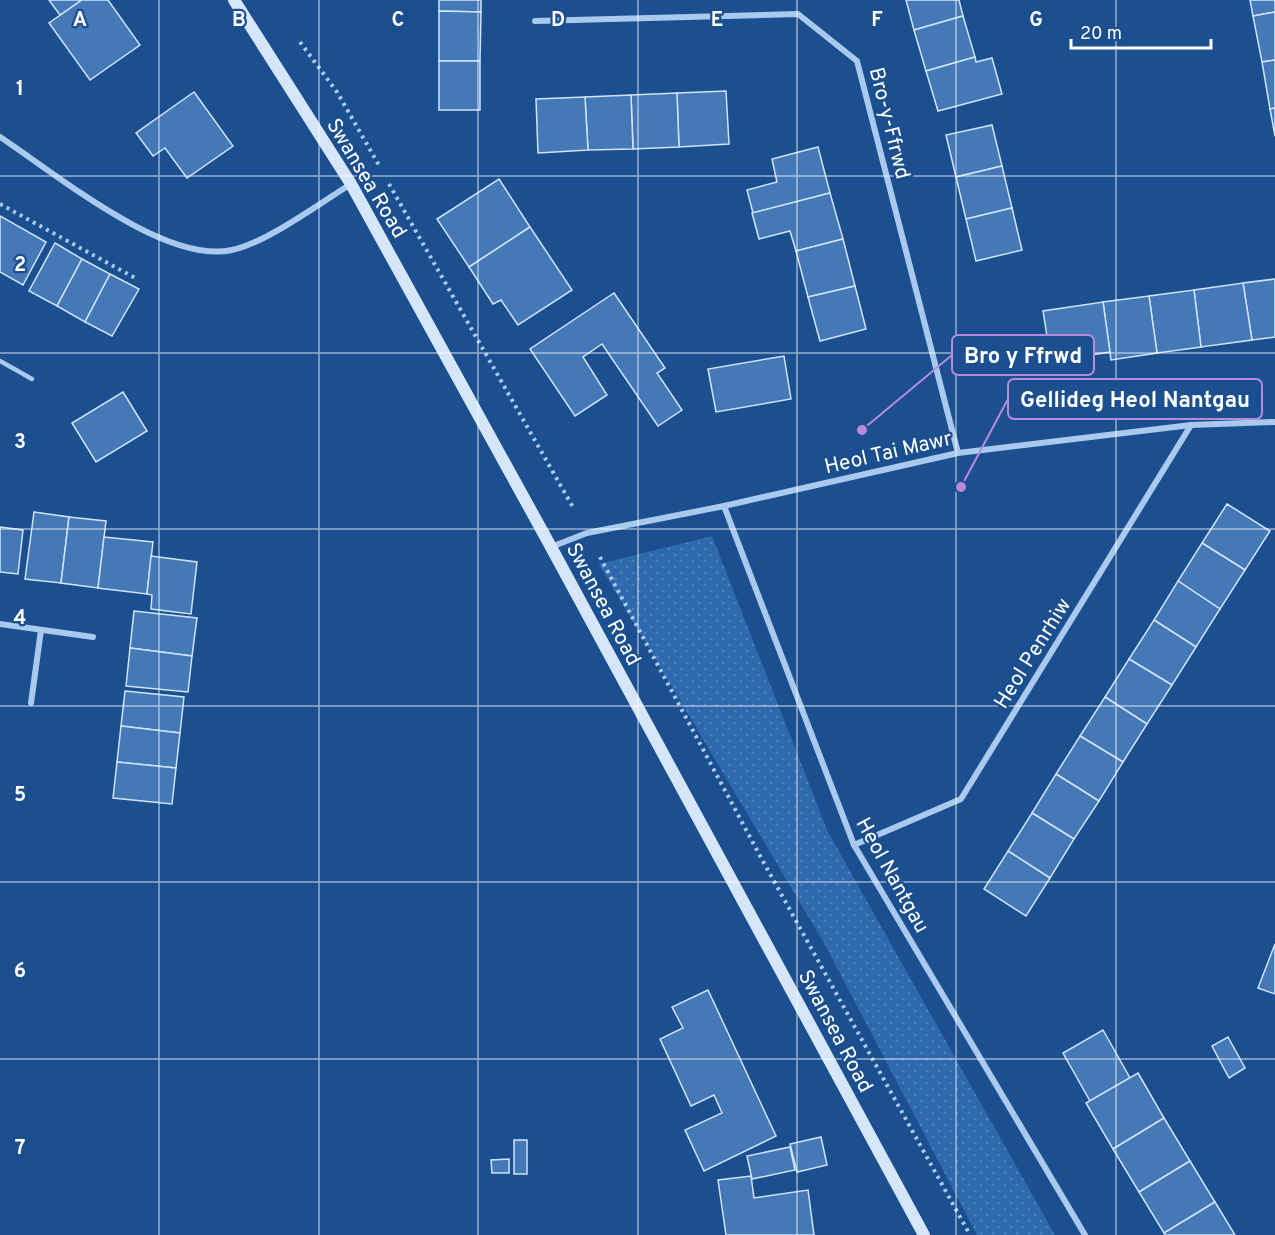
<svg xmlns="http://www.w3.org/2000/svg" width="1275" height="1235" font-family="Overpass,sans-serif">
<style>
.grass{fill:url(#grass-dots)}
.building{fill:#4478b7;stroke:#cfe3fa;stroke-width:1.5}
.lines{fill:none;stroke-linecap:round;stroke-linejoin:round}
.path{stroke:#a9c9ee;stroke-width:4;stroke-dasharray:3 4.5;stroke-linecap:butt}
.lane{stroke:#a9c9ee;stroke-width:4.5}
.street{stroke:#a9c9ee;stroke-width:6}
.secondary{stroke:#d6e6fa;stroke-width:12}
.grid{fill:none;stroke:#fff;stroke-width:1.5;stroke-opacity:0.55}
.labels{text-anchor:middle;stroke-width:4.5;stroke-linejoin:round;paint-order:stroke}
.street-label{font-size:21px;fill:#fff;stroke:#1b4f8f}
.grid-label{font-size:20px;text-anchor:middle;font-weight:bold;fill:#fff;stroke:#1b4f8f;stroke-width:4.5;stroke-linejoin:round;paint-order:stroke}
.leader{fill:none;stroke:#b68bdc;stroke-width:2}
.callout-dot{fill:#b68bdc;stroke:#1b4f8f;stroke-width:2}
.callout{fill:#1b4f8f;stroke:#b68bdc;stroke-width:2}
.callout-label{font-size:22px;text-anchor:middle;font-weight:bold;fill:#fff}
</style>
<defs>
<pattern id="grass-dots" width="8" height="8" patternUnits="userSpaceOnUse" patternTransform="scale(1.5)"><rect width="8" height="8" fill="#2e69ad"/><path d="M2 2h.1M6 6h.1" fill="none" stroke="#4d80b9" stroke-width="1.8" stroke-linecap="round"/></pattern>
</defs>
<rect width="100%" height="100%" fill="#1b4f8f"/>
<!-- grass -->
<polygon class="grass" points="712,536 828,832 1055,1235 977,1235 824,943 599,564"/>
<!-- building -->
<g class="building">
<polygon points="49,0 82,0 60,15"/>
<polygon points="82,0 108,0 140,45 90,80 49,23"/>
<polygon points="439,0 481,0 481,12 439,11"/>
<polygon points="906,0 959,0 963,16 914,30"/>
<polygon points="1250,0 1275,0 1275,12 1253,16"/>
<polygon points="439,11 481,12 480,61 439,61"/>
<polygon points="1275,12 1275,60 1262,62 1253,16"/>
<polygon points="963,16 975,57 926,71 914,30"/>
<polygon points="975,57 976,62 992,58 1002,94 938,111 926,71"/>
<polygon points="1275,60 1275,108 1270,109 1262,62"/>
<rect x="439" y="61" width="41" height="49"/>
<polygon points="726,91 729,144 679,147 677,93"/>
<polygon points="194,92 233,146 187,178 165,148 153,156 136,133"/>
<polygon points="677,93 679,147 633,149 631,95"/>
<polygon points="631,95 633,149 588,150 585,97"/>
<polygon points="585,97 588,150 538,153 536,99"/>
<polygon points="1275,108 1275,136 1270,109"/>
<polygon points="992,125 1002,166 956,177 946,135"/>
<polygon points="818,147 830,193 753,213 747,190 777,182 772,159"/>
<polygon points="1002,166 1012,208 966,219 956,177"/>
<polygon points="499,179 530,227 469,267 437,219"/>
<polygon points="830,193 843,239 796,251 790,231 759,239 752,213"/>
<polygon points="1012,208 1022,250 976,261 966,219"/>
<polygon points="0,216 46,242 23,285 0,272"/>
<polygon points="530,227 572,290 518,325 501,300 493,304 469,267"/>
<polygon points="843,239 855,286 808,297 796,251"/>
<polygon points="55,243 82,259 57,306 29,291"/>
<polygon points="82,259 110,274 85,322 57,306"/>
<polygon points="110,274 139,289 112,336 85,322"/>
<polygon points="1275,279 1275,337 1252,340 1243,283"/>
<polygon points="1243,283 1252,340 1201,347 1194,290"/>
<polygon points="855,286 866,329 820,341 808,297"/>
<polygon points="1194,290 1201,347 1157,353 1149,296"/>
<polygon points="614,293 665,368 657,373 682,410 658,426 602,344 583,357 607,395 575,416 530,349"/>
<polygon points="1149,296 1157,353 1111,360 1103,302"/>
<polygon points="1103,302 1110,352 1051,361 1043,311"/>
<polygon points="784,356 791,399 716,412 708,369"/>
<polygon points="123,392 147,431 96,462 72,423"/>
<polygon points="1227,504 1270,531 1245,570 1202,543"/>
<polygon points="34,512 69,517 61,583 25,579"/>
<polygon points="69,517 106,521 98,588 61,583"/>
<polygon points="0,527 23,530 18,574 0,572"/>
<polygon points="104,537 153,542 147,594 98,588"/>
<polygon points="1202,543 1245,570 1220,609 1178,581"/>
<polygon points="151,556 197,562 191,614 151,609 152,595 147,594"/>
<polygon points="1178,581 1220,609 1196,647 1154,620"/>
<polygon points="134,611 197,618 192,656 130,648"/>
<polygon points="1154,620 1196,647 1172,685 1129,659"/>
<polygon points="130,648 192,656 188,692 126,686"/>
<polygon points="1129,659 1172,685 1147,724 1105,697"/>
<polygon points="125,691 184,697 180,733 121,726"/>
<polygon points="1105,697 1147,724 1123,762 1080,736"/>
<polygon points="121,726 180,733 176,768 117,762"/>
<polygon points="1080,736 1123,762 1099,801 1056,774"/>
<polygon points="117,762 176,768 172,804 113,798"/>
<polygon points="1056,774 1099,801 1074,839 1032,813"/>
<polygon points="1032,813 1074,839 1050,878 1008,851"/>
<polygon points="1008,851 1050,878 1026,916 984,889"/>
<polygon points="1275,944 1275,994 1258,988"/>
<polygon points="708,990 776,1136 704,1171 685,1130 722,1113 714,1095 691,1106 660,1039 683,1028 672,1007"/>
<polygon points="1103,1030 1130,1078 1090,1101 1063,1053"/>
<polygon points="1228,1037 1245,1068 1229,1078 1212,1046"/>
<polygon points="1138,1073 1164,1118 1113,1149 1086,1103"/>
<polygon points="1164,1118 1190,1161 1139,1192 1113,1149"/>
<polygon points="821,1137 827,1165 797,1172 790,1144"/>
<rect x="514" y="1140" width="13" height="34"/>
<polygon points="790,1147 795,1170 752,1179 747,1156"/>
<polygon points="509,1159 509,1173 492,1173 491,1160"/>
<polygon points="1190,1161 1215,1202 1164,1233 1139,1192"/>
<polygon points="751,1176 754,1198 808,1190 814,1235 726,1235 718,1180"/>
<polygon points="1215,1202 1235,1235 1165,1235 1164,1233"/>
</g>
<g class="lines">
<!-- path -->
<g class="path">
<polyline points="300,42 337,92 380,167"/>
<polyline points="389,184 574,509"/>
<polyline points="0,204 137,279"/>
<polyline points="600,557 759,854 970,1235"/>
</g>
<!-- lane -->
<polyline class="lane" points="0,361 32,379"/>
<!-- street -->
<g class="street">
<polyline points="535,21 798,14 857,61 958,453"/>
<path d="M0 137C55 173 165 265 232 250 266 243 320 203 351 184"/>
<polyline points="724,506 854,845 1085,1235"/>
<polyline points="551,547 587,533 724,506 958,453 1191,425 1275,422"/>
<polyline points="0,624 93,637"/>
<polyline points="31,703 41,630"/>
<polyline points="854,845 961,799 1191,425"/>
</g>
<!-- secondary -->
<polyline class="secondary" points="234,0 351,184 551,547 924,1235"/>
</g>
<!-- grid -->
<path class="grid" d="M159 0V1235M319 0V1235M478 0V1235M638 0V1235M797 0V1235M956 0V1235M1116 0V1235M0 176H1275M0 353H1275M0 529H1275M0 706H1275M0 882H1275M0 1059H1275"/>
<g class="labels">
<!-- street labels -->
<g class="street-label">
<text transform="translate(890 123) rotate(76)" y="7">Bro-y-Ffrwd</text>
<text transform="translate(367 178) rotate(59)" y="7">Swansea Road</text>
<text transform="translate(888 452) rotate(-13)" y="7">Heol Tai Mawr</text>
<text transform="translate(604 604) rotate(62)" y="7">Swansea Road</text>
<text transform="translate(1032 653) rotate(-58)" y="7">Heol Penrhiw</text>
<text transform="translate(893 875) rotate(61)" y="7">Heol Nantgau</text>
<text transform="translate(836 1031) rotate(62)" y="7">Swansea Road</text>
</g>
</g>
<g class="grid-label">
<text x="80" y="26">A</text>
<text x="239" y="26">B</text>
<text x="398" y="26">C</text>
<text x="558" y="26">D</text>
<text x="717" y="26">E</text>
<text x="877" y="26">F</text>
<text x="1036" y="26">G</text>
<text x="20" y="95">1</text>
<text x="20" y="271">2</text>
<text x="20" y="448">3</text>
<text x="20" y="624">4</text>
<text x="20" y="801">5</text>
<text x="20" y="977">6</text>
<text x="20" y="1154">7</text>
</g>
<!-- callouts -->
<path class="leader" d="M862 430L952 355M961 487L1008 399"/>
<g class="callout-dot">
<circle cx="862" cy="430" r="6"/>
<circle cx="961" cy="487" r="6"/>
</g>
<g class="callout">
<rect x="952" y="335" width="142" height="40" rx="6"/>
<rect x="1008" y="379" width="254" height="40" rx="6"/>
</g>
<g class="callout-label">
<text x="1023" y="363">Bro y Ffrwd</text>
<text x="1135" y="407">Gellideg Heol Nantgau</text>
</g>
<!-- scale -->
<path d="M1071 39v9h140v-9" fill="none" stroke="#ffffff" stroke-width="3"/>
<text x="1080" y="39" font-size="18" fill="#ffffff" stroke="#1b4f8f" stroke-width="4.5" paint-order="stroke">20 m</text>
</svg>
